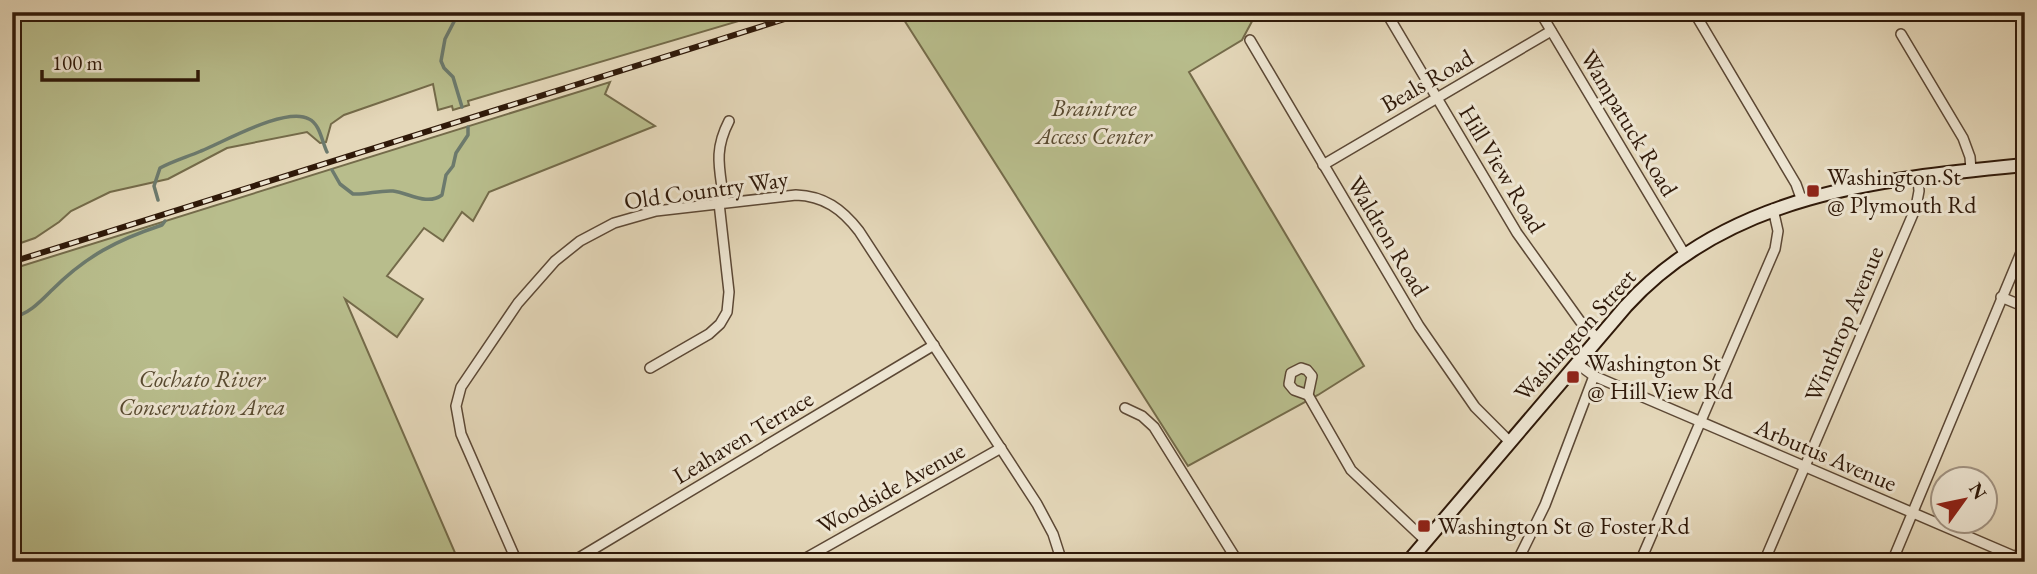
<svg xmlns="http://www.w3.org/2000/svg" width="2037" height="574" font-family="'EB Garamond',serif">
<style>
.green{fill:#b8bd8c;stroke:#746b4a;stroke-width:2}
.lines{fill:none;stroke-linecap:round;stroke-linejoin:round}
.stream{stroke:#6c7a6d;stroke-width:3.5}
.minor-casing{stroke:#5c4835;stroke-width:12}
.secondary-casing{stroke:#2f1909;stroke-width:16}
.minor{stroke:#ede5d2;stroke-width:9}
.secondary{stroke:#ede5d2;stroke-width:12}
.rail-casing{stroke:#2f1909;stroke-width:6}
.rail{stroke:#ede5d2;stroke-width:3.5;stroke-dasharray:10;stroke-linecap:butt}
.poi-dot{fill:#8f2418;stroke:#ede5d2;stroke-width:2.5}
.labels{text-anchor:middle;stroke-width:6;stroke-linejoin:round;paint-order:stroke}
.street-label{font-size:24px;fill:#2f1909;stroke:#ede5d2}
.park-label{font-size:24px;font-style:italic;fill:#584a30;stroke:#ede5d2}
.poi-label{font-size:24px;fill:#2f1909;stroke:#ede5d2;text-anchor:start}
</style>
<rect width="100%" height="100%" fill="#e4d7b9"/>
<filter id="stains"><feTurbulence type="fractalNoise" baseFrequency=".00286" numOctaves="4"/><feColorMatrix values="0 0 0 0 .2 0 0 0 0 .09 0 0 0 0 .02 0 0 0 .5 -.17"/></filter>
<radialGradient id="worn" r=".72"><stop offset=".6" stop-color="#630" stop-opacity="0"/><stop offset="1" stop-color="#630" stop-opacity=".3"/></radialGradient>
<!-- green -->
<g class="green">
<polygon points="12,12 769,12 468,101 469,105 453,110 452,106 438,110 433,84 344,115 331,124 326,142 320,143 307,132 227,148 168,179 110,192 71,211 59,222 35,238 12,246"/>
<polygon points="899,12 1257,12 1242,40 1189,72 1364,366 1318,395 1188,466"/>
<polygon points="610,82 605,94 655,126 489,192 473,221 462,212 443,241 424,228 387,276 423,299 397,337 345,299 459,562 12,562 12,269"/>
</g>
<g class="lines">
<!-- stream -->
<g class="stream">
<polyline points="459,12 445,39 441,61 444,68 453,77 462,107"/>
<path d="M332 170 340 184 353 194C366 195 379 190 393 191 409 193 427 206 442 195L446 175 453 166 456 153 468 135V127"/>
<path d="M158 200 154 186 160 168C173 161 187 157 201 151 224 142 286 106 309 119 320 124 322 142 327 152"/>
<path d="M12 317C27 316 41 301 52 290 86 256 117 240 162 225L165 221"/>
</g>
<!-- minor casing -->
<g class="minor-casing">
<g id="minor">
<polyline points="1386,12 1517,233 1580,321 1597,338"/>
<polyline points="1540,12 1684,253"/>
<polyline points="1694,12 1796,184 1802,201"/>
<polyline points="1901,34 1963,138 1970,157 1971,170"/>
<polyline points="1250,40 1419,326 1475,407 1509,441"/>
<polyline points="1323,165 1551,31"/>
<path d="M724 202C720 169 713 152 729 121"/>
<polyline points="2001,297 2025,307"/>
<polyline points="1576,363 1594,376 2025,561"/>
<polyline points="650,368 709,334 720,324 727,312 729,292 719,203"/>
<polygon points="1301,368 1307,370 1312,376 1308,395 1294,390 1289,384 1291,373"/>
<polyline points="1308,395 1351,470 1425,540"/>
<polyline points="1125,408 1142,416 1154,427 1238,562"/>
<path d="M517 562 461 434 456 406 461 387 518 303 555 261 580 241 614 223 656 211 796 195C824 196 842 209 859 231L1037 504 1053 534 1062 562"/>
<polyline points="572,562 934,345"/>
<polyline points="799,562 1001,448"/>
<polyline points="1517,562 1545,505 1594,376"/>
<polyline points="1640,562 1775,249 1778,231 1773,209"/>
<polyline points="1764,562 1916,207 1919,191 1918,178"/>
<polyline points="1892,562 2025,243"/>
<polyline points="2016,562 2025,540"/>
</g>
</g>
<!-- secondary casing -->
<g class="secondary-casing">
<path id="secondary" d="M1408 562 1626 306C1729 193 1881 179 2025 165"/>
</g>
<!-- minor -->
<use href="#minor" class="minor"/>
<!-- secondary -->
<use href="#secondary" class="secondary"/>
<!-- rail casing -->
<g class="rail-casing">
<polyline id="rail" points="12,262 807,12"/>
</g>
<!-- rail -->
<use href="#rail" class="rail"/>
</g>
<!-- markers -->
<g class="poi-dot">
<rect x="1806" y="184" width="14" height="14" rx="3.5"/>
<rect x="1566" y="370" width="14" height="14" rx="3.5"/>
<rect x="1417" y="519" width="14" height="14" rx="3.5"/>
</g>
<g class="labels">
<!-- street labels -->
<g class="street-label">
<text transform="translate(1427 81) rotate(-30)" y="8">Beals Road</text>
<text transform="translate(1629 123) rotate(59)" y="8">Wampatuck Road</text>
<text transform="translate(1502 169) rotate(59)" y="8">Hill View Road</text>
<text transform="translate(706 190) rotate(-8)" y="8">Old Country Way</text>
<text transform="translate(1388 236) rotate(59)" y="8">Waldron Road</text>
<text transform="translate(1844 324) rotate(-67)" y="8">Winthrop Avenue</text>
<text transform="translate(1575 335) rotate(-48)" y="8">Washington Street</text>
<text transform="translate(743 437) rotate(-31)" y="8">Leahaven Terrace</text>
<text transform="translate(1826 455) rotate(23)" y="8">Arbutus Avenue</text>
<text transform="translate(891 488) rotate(-29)" y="8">Woodside Avenue</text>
</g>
<!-- park labels -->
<g class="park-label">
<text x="1094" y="116">Braintree<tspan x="1094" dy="28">Access Center</tspan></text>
<text x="202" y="387">Cochato River<tspan x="202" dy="28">Conservation Area</tspan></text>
</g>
<!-- poi labels -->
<g class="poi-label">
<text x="1827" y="185">Washington St<tspan x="1827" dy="28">@ Plymouth Rd</tspan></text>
<text x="1587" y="371">Washington St<tspan x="1587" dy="28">@ Hill View Rd</tspan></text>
<text x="1438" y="534">Washington St @ Foster Rd</text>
</g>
</g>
<!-- margin -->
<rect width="2037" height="574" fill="none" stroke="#e4d7b9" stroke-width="42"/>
<rect x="14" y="14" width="2009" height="546" fill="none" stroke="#2f1909" stroke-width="3.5"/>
<rect x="21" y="21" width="1995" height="532" fill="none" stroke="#2f1909" stroke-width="2"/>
<!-- north arrow -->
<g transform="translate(1964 500) rotate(57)"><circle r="33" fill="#ede5d2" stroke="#a19382" stroke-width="2"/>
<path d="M0-5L12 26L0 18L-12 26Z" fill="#8f2418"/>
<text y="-10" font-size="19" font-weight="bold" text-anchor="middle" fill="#2f1909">N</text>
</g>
<!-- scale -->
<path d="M42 70v10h156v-10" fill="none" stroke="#2f1909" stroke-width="3.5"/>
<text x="52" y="70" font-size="21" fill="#2f1909" stroke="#ede5d2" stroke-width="5" paint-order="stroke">100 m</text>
<rect width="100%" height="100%" filter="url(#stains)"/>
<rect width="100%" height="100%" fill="url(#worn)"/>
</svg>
